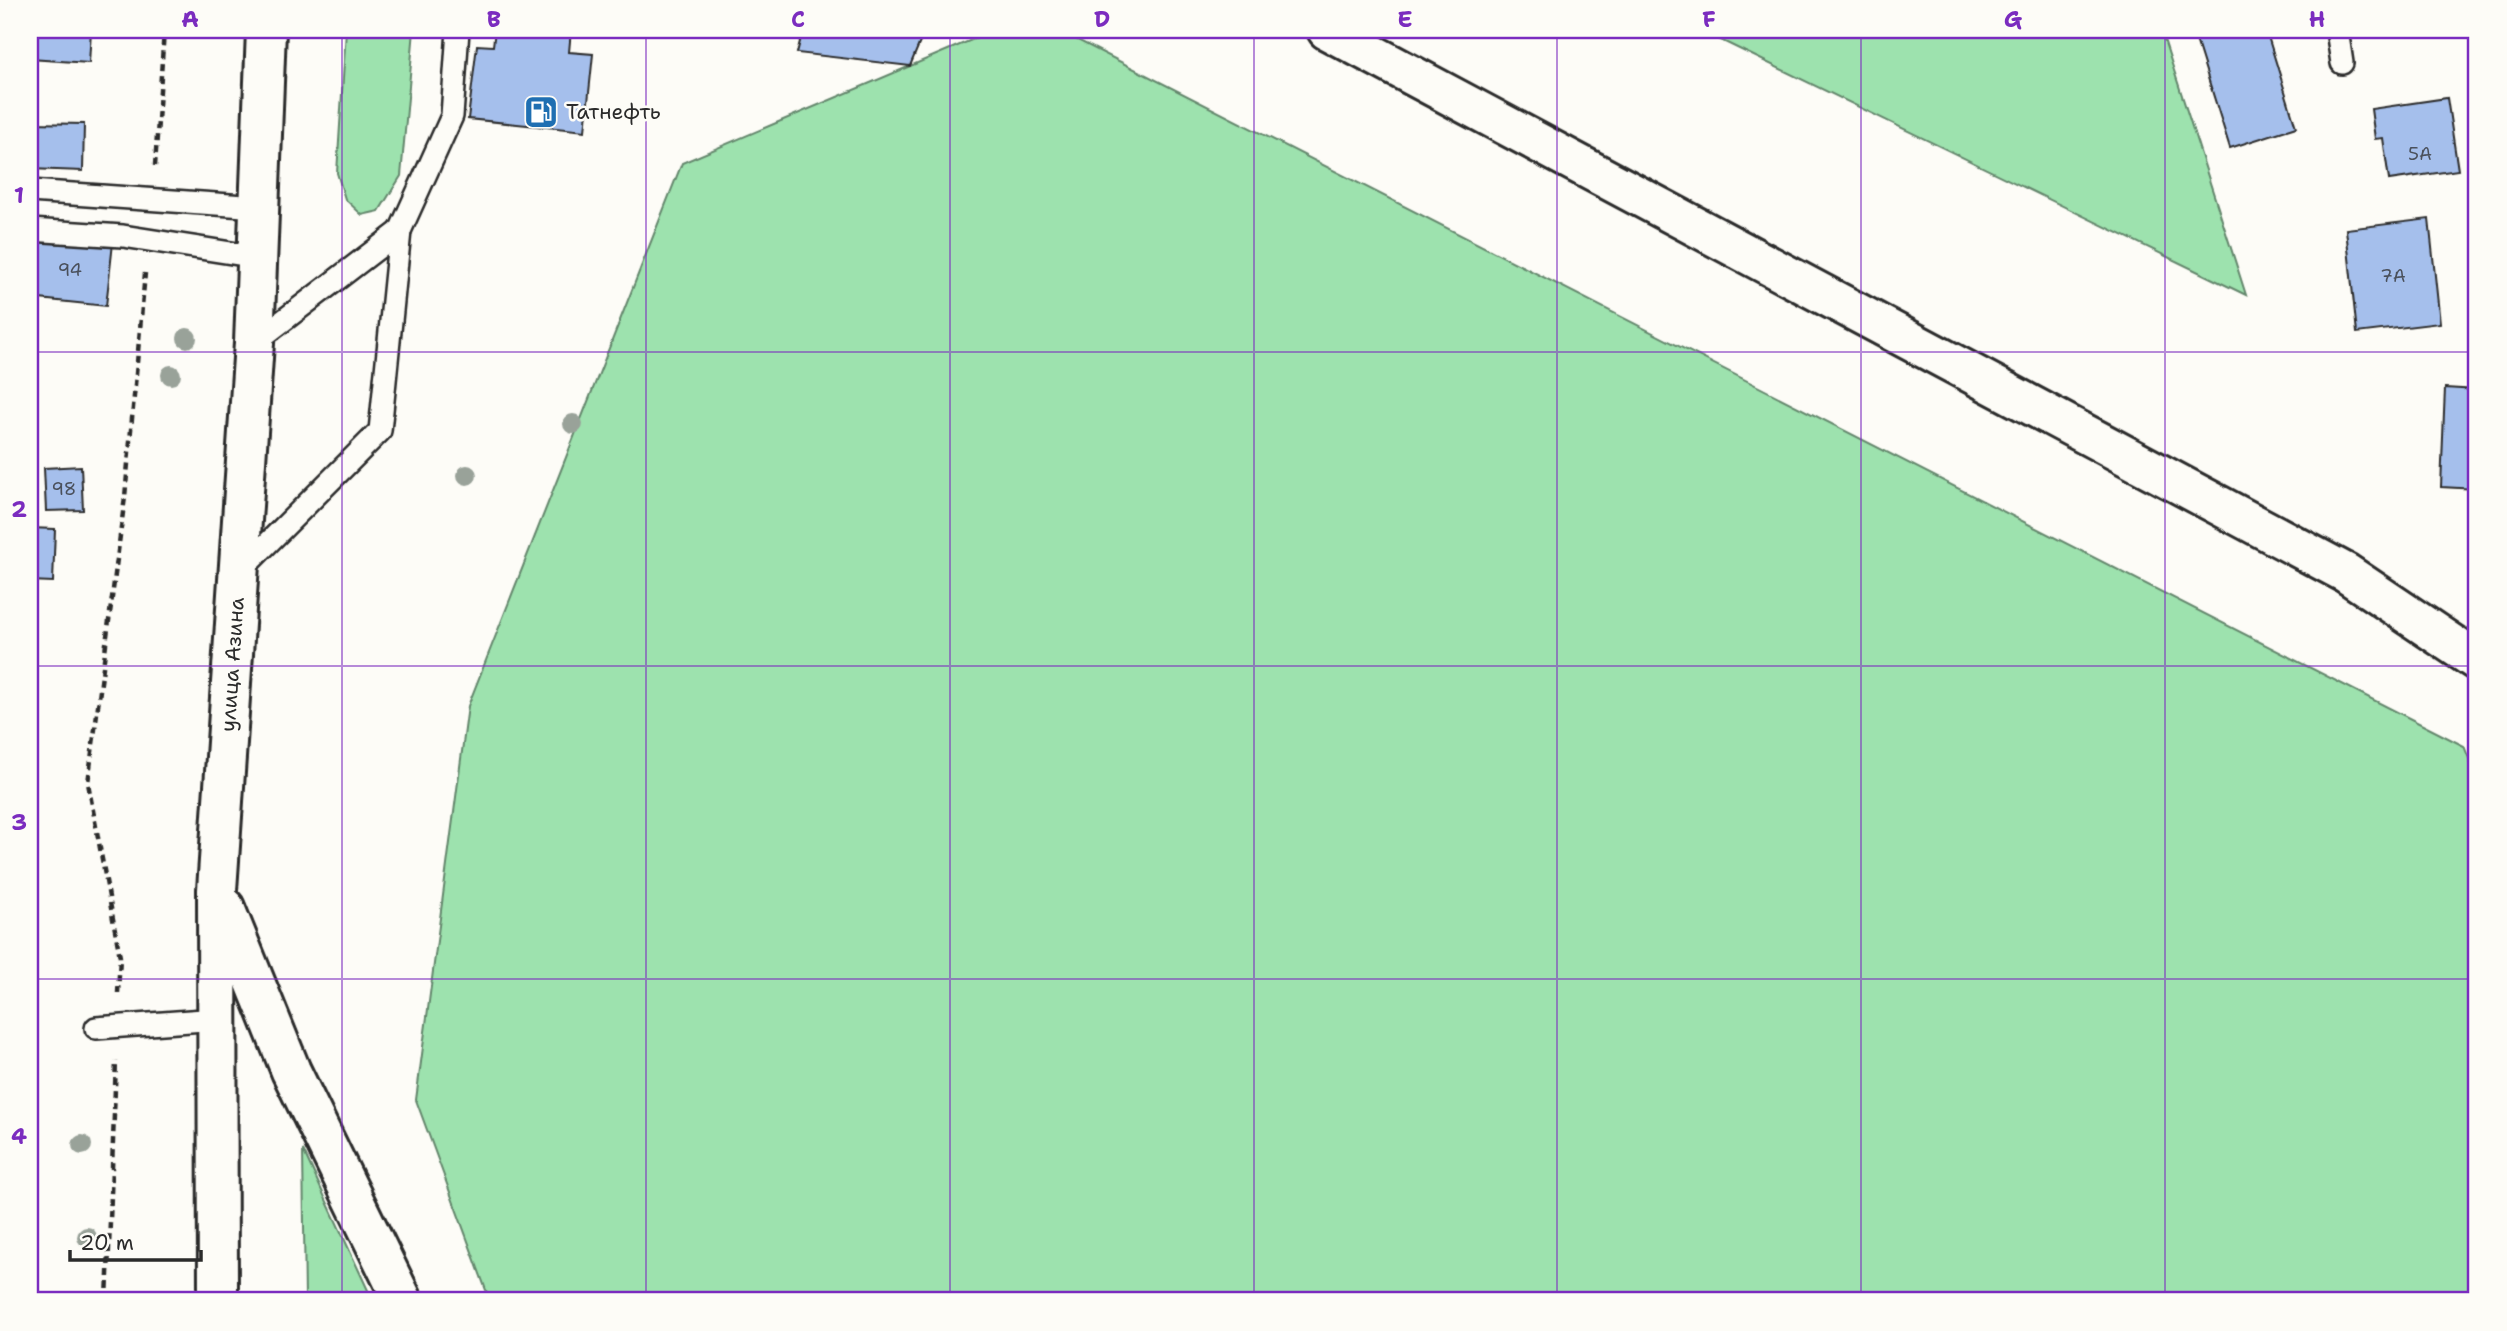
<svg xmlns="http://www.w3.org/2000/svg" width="2507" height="1331" font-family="'Shantell Sans',sans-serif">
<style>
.green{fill:#9de2ae;stroke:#64866c;stroke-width:2}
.building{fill:#a5bfec;stroke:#2b2b2b;stroke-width:2}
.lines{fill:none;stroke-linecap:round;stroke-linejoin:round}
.service-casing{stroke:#2b2b2b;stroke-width:26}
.minor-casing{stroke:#2b2b2b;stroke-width:44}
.primary-casing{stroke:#2b2b2b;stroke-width:44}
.path{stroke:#2b2b2b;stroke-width:4.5;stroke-dasharray:7 5;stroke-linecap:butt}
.service{stroke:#fdfcf7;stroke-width:21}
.minor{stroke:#fdfcf7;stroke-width:38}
.primary{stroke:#fdfcf7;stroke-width:38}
.tree{fill:#99a299}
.grid{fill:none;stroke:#7b2cbf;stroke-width:2;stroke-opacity:0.55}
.labels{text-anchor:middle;stroke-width:5;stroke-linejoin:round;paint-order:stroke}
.number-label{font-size:18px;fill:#4a505b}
.poi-label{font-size:21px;fill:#2b2b2b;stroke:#fdfcf7;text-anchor:start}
.street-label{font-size:21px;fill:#2b2b2b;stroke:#fdfcf7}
.neatline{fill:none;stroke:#7b2cbf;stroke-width:2.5}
.grid-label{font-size:23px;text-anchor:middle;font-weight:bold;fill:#7b2cbf}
</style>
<rect width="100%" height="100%" fill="#fdfcf7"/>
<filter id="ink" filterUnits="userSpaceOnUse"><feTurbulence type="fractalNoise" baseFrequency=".0143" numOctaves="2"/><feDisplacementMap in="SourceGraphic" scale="14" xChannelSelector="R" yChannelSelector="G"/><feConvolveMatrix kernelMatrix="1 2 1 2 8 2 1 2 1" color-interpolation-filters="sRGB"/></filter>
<g filter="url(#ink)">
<!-- green -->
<g class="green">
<polygon points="346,30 414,30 401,176 379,211 362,215 345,199 337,173"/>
<polygon points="995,30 1058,30 2464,746 2477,779 2477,1301 490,1301 416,1100 468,706 682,163"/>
<polygon points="1700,30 2161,30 2246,295"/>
<polygon points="303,1150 373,1301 305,1301"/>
</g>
<!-- building -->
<g class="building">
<polygon points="30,30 91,30 89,63 30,59"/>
<polygon points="495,30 571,30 569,52 593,54 585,131 468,119 477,45 493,46"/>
<polygon points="803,30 858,30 891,35 893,30 925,30 910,66 797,53"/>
<polygon points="2193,30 2266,30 2296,127 2230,148"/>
<polygon points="2447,98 2458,170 2389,180 2383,138 2375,139 2371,109"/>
<polygon points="30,123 84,124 83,171 30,169"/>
<polygon points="2429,219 2440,323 2357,333 2346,229"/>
<polygon points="30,234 113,243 106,306 30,298"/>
<polygon points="2445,388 2477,390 2477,489 2441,487"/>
<polygon points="81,466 83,510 46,511 44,468"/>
<polygon points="30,528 55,529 53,582 30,581"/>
<polygon points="30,637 35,638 30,685"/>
</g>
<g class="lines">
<!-- service casing -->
<g class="service-casing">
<g id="service">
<polyline points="2337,30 2342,63"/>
<polyline points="30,191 259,207"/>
<polyline points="30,230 123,236 257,257"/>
<polyline points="254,343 400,231"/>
<polyline points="239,572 380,431 400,231 452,116 458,30"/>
<polyline points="96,1028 217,1019"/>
</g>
</g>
<!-- minor casing -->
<g class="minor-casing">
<polyline id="minor" points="1327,30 2346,573 2477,661"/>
</g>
<!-- primary casing -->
<g class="primary-casing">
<g id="primary">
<polyline points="225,908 291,1071 403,1301"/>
<path id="s1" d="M218 1301 217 890 254 343 266 30"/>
</g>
</g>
<!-- path -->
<g class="path">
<polyline points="155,166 164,30"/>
<polyline points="118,993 120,957 88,783 125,497 145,273"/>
<polyline points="107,1301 116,1061"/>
</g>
<!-- service -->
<use href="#service" class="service"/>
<!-- minor -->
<use href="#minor" class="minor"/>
<!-- primary -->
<use href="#primary" class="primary"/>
</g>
<!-- trees -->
<g class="tree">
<circle cx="187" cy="338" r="10"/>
<circle cx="171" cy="375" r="10"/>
<circle cx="573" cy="424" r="10"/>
<circle cx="467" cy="475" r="10"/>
<circle cx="82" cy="1145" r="10"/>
<circle cx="87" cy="1237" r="10"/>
</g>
</g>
<!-- grid -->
<path class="grid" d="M342 30V1301M646 30V1301M950 30V1301M1254 30V1301M1557 30V1301M1861 30V1301M2165 30V1301M30 352H2477M30 666H2477M30 979H2477"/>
<!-- icons -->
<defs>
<g id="fuel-square" transform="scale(1.75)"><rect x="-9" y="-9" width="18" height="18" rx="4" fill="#1f6fb2" stroke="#fdfcf7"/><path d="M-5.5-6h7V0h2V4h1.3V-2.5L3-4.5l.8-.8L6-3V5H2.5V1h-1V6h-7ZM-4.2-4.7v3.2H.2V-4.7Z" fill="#fff"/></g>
</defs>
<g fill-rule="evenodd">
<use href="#fuel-square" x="541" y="112"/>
</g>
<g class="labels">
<!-- number labels -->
<g class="number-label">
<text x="2420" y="160">5А</text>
<text x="70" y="276">94</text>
<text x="2393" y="282">7А</text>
<text x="64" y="495">98</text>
</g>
<!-- poi labels -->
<g class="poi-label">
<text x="566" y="119">Татнефть</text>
</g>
<!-- street labels -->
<g class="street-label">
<text dy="7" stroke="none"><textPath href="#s1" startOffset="637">улица Азина</textPath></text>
</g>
</g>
<!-- margin -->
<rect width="2507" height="1331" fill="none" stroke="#fdfcf7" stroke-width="77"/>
<!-- scale -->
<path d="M70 1250v10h131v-10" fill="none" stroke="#2b2b2b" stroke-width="3.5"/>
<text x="80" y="1250" font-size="21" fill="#2b2b2b" stroke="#fdfcf7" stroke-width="5" paint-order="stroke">20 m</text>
<rect x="38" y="38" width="2430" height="1254" class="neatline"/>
<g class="grid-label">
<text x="190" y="27">A</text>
<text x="494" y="27">B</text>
<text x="798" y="27">C</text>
<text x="1102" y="27">D</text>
<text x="1405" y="27">E</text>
<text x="1709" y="27">F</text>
<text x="2013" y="27">G</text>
<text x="2317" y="27">H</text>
<text x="19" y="203">1</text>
<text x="19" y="517">2</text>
<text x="19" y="830">3</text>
<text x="19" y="1144">4</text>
</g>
</svg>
